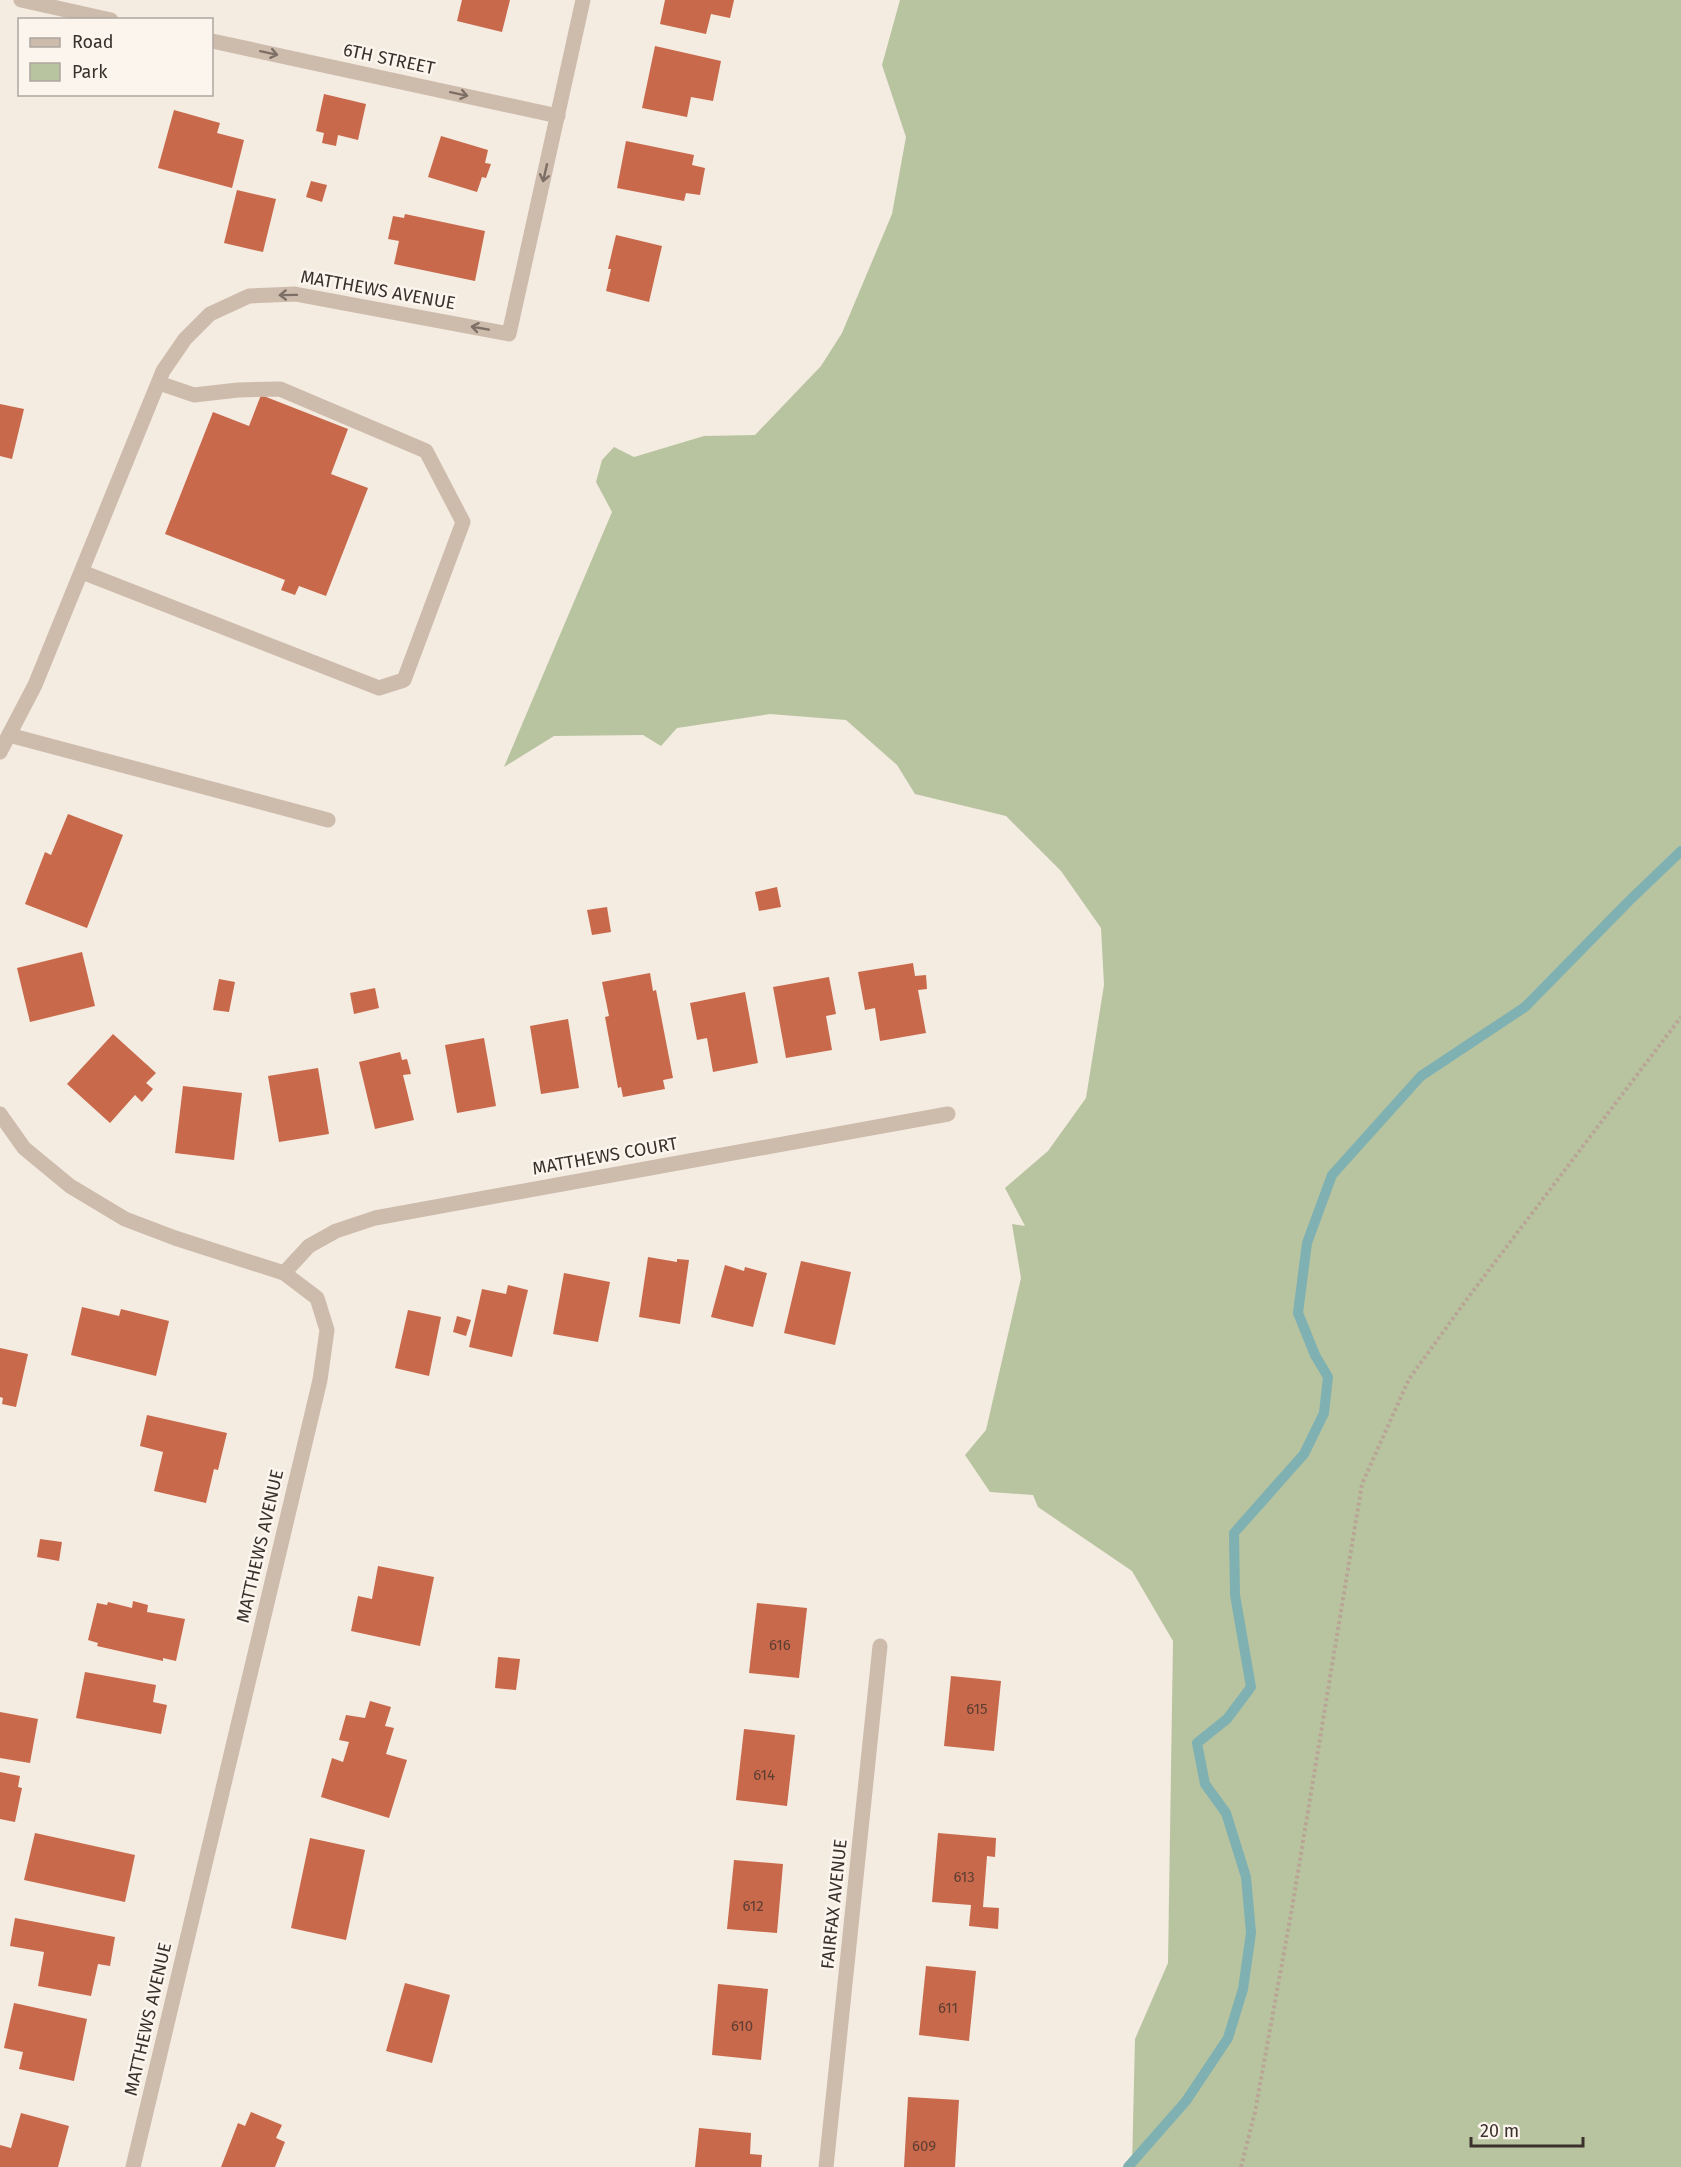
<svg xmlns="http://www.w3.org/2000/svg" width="1681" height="2167" font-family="'Fira Sans',sans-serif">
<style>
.green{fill:#b8c4a0}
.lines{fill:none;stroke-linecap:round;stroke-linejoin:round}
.stream{stroke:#7fb0b2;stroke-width:10}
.building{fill:#c8694b}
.path{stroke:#b9a596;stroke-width:4;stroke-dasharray:3 3;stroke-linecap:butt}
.minor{stroke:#cdbbac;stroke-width:15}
.oneway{stroke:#7d6f65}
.labels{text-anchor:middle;stroke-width:5;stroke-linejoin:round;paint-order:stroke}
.number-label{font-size:15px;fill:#5e3e33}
.street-label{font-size:18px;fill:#3b302b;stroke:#fbf5ee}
</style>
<rect width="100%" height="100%" fill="#f4ebe1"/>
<!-- green -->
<polygon class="green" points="900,0 1681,0 1681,2167 1132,2167 1135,2039 1168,1963 1173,1641 1132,1571 1038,1507 1033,1495 990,1492 965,1455 986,1430 1021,1278 1012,1224 1025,1226 1005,1188 1048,1151 1086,1098 1104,985 1101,928 1061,871 1006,816 915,794 897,765 846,720 770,714 677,728 661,746 643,735 554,736 504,767 612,512 596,482 602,460 614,447 634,457 704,436 755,435 821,366 842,333 892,214 906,137 882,65"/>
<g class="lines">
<!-- stream -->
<polyline class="stream" points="1128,2167 1186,2101 1228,2038 1243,1989 1251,1933 1246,1877 1226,1813 1205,1784 1197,1743 1227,1719 1251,1687 1235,1595 1234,1533 1304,1454 1324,1413 1328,1377 1315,1355 1298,1313 1307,1243 1332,1175 1421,1076 1525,1007 1629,901 1681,851"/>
</g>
<!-- building -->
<g class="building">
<polygon points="462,0 510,0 502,32 457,21"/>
<polygon points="665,0 734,0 730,18 711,14 706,34 660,24"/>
<polygon points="655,46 721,61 713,101 691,97 687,117 642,108"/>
<polygon points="324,94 366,104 358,140 338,135 336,146 322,143 324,133 316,131"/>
<polygon points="174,110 220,123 217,133 244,140 232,188 158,168"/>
<polygon points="441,136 488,150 485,163 491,164 486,178 482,177 477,192 428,177"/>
<polygon points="626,141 694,155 692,165 705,168 700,195 686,193 684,201 617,188"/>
<polygon points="311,181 327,185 322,202 306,197"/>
<polygon points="237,190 276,199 263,252 224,243"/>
<polygon points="405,214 485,231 475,281 394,264 399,241 388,239 393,216 404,218"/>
<polygon points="616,235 662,246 649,302 606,291 611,269 608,269"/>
<polygon points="261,395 348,429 331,474 368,488 326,596 299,586 295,595 281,590 285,580 165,534 213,412 249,426"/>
<polygon points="0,404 24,409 12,459 0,456"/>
<polygon points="68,814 123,835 87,928 25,904 45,852 51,855"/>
<polygon points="777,887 781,907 759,911 755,892"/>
<polygon points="607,907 611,932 592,935 587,910"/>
<polygon points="82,952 95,1006 30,1022 17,968"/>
<polygon points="913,963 915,976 926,975 927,989 918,990 926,1033 880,1041 875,1008 865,1010 858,972"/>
<polygon points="650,973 653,991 656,990 673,1078 663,1080 665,1089 623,1097 621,1087 618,1088 605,1017 609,1016 602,982"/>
<polygon points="829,977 836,1014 826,1016 832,1050 786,1058 773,987"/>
<polygon points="219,979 235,982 229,1012 213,1010"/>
<polygon points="375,988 379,1008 354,1014 350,993"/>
<polygon points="745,992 758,1063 713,1072 707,1038 697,1040 690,1003"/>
<polygon points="568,1019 579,1088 541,1094 530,1026"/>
<polygon points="113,1034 156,1073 146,1083 153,1089 142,1102 135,1095 110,1123 67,1084"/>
<polygon points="484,1038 496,1106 457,1113 445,1045"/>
<polygon points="400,1052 402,1060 407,1059 411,1074 403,1075 414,1120 375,1129 359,1062"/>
<polygon points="318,1068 329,1134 279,1142 268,1076"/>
<polygon points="183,1086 242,1093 234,1160 175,1153"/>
<polygon points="648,1257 677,1262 677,1259 689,1260 680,1324 639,1317"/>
<polygon points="801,1261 851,1272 835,1345 784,1333"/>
<polygon points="725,1265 744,1271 745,1267 767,1273 753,1327 711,1317"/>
<polygon points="564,1273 610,1282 598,1342 553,1334"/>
<polygon points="508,1285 528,1290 512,1357 469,1347 482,1289 506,1294"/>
<polygon points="82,1307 119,1316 121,1309 169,1321 156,1376 71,1355"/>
<polygon points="408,1310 441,1317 429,1376 395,1368"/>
<polygon points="457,1316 471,1320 466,1336 453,1332"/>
<polygon points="0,1348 28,1354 16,1407 2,1404 3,1398 0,1397"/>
<polygon points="147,1415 227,1433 218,1470 214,1469 206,1503 154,1491 163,1452 140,1446"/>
<polygon points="40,1539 62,1542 59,1561 37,1557"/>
<polygon points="378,1566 434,1577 420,1646 351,1631 358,1596 372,1599"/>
<polygon points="133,1601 148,1605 147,1612 185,1619 176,1661 163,1658 163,1661 97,1646 98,1643 88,1640 97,1603 107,1605 108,1602 132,1608"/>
<polygon points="757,1603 807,1608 799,1678 749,1673"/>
<polygon points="498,1657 520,1659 516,1690 495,1688"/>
<polygon points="85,1672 156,1685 153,1702 167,1705 161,1734 76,1718"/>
<polygon points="951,1676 1001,1681 994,1751 944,1746"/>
<polygon points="370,1701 391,1707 385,1726 394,1728 386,1754 407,1760 389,1818 321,1797 332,1758 343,1762 349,1742 339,1740 346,1715 365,1718"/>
<polygon points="0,1712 38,1719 30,1763 0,1758"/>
<polygon points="744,1729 795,1735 787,1806 736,1800"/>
<polygon points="0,1772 20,1776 18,1787 22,1788 15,1822 0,1819"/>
<polygon points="35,1833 135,1855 125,1902 24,1880"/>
<polygon points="938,1833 996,1838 995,1857 987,1856 983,1907 999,1908 998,1929 969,1926 971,1905 932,1902"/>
<polygon points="310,1838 365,1850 346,1940 291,1928"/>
<polygon points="734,1860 783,1864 777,1933 727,1929"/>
<polygon points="15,1918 115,1937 110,1966 98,1964 91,1996 38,1986 44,1952 10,1946"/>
<polygon points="926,1966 976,1971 969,2041 919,2035"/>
<polygon points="405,1983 450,1995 432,2063 386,2051"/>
<polygon points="718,1984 768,1989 761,2060 712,2055"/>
<polygon points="14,2003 87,2019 74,2081 19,2069 23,2052 4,2048"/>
<polygon points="908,2097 959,2100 955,2167 904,2167"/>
<polygon points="251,2112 282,2125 276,2138 285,2142 275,2167 221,2167 238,2123 245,2126"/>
<polygon points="21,2113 69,2126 58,2167 0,2167 0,2145 11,2148"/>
<polygon points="699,2128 751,2133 750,2154 762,2155 761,2167 695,2167"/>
</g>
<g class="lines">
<!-- path -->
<polyline class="path" points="1241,2167 1255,2112 1291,1914 1362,1484 1409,1379 1470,1295 1681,1017"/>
<!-- minor -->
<g class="minor">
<polyline points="21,0 111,20"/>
<polyline points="212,41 558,116"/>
<polyline points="82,572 379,688 404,680 463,522 426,451 280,389 238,390 194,395 159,383"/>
<polyline points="9,735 328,820"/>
<polyline points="0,752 35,685 163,371 185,339 210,314 249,296 295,294 509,334 583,0"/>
<polyline points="0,1114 24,1148 70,1186 125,1219 175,1238 284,1273 317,1298 327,1330 320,1380 133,2167"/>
<polyline points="284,1273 309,1246 336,1231 375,1218 948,1114"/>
<polyline points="826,2167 880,1646"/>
</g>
</g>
<!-- one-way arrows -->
<defs><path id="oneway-shaft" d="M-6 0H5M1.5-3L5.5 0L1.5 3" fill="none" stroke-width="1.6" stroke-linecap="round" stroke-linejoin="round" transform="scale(1.5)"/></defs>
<g class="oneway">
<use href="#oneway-shaft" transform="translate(269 53) rotate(12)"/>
<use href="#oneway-shaft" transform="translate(459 94) rotate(12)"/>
<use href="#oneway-shaft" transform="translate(545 173) rotate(103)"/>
<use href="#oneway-shaft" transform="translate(288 295) rotate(179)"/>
<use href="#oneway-shaft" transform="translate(480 328) rotate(-170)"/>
</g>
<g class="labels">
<!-- number labels -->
<g class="number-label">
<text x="780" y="1650">616</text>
<text x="977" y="1714">615</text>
<text x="764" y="1780">614</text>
<text x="964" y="1882">613</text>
<text x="753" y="1911">612</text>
<text x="948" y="2013">611</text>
<text x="742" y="2031">610</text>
<text x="924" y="2151">609</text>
</g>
<!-- street labels -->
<g class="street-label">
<text transform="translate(389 59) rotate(12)" y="6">6TH STREET</text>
<text transform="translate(378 290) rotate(10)" y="6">MATTHEWS AVENUE</text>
<text transform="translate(605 1156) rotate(-10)" y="6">MATTHEWS COURT</text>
<text transform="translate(260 1546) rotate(-77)" y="6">MATTHEWS AVENUE</text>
<text transform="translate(834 1904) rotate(-84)" y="6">FAIRFAX AVENUE</text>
<text transform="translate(148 2019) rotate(-77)" y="6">MATTHEWS AVENUE</text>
</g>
</g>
<!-- legend -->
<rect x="18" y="18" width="195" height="78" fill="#fbf5ee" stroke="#aea6a0" stroke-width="1.5"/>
<rect x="30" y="38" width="30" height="9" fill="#cdbbac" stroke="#aea6a0" stroke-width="1.5"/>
<text x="72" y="48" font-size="18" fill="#3b302b">Road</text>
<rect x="30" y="63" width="30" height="18" fill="#b8c4a0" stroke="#aea6a0" stroke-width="1.5"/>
<text x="72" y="78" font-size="18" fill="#3b302b">Park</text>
<!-- scale -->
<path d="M1471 2137v9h112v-9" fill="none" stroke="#3b302b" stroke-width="3"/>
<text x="1480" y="2137" font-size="18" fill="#3b302b" stroke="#fbf5ee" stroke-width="4.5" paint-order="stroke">20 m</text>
</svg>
